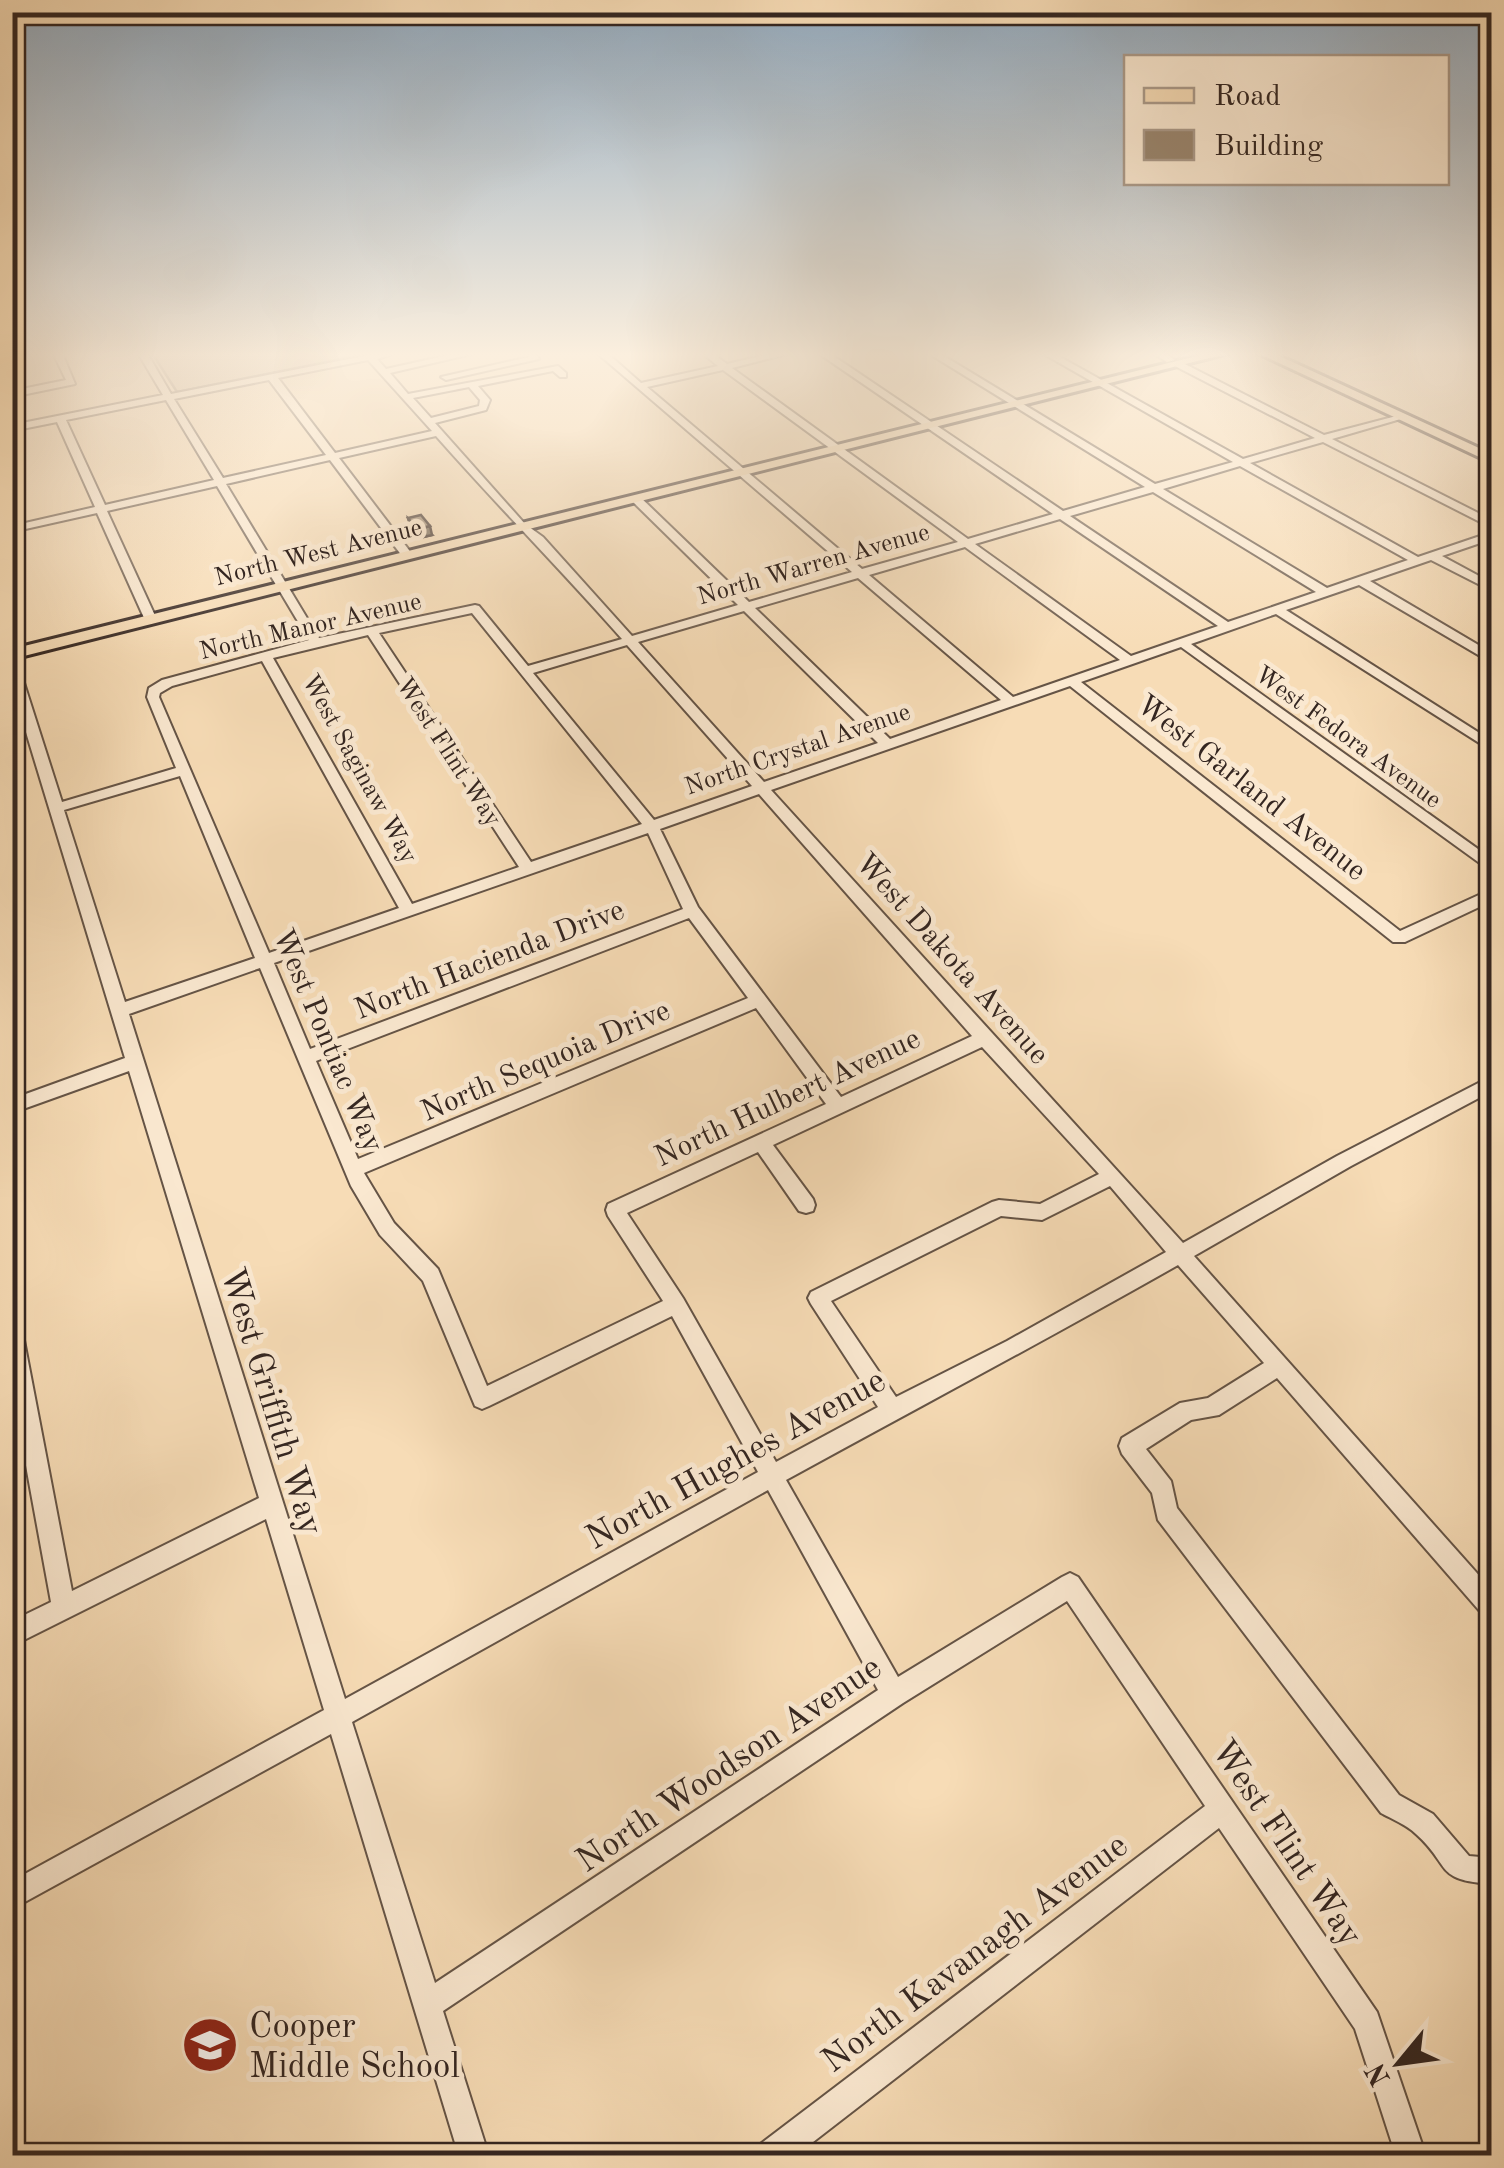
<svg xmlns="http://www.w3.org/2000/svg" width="1504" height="2168" font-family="'Old Standard TT',serif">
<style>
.green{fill:#d6bd9d;stroke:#85725f;stroke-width:2.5}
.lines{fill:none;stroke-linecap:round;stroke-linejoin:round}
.minor-casing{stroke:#655446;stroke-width:4}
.major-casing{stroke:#342621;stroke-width:6}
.minor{fill:#fae8d0;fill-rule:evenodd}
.major{fill:#f7dcb6;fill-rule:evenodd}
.wall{fill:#84725f;stroke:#342621;stroke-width:2.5}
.shaded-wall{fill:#6b5d4d;stroke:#342621;stroke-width:2.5}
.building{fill:#99856e;stroke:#342621;stroke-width:2.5}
.labels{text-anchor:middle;stroke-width:10;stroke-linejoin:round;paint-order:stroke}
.far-street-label{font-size:25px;fill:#342621;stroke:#fae8d0}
.street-label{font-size:30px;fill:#342621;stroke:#fae8d0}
.near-street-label{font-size:35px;fill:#342621;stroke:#fae8d0}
.near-poi-label{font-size:35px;fill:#342621;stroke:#fae8d0;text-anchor:start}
</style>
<rect width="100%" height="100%" fill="#f7dcb6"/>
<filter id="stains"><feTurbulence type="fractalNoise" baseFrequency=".002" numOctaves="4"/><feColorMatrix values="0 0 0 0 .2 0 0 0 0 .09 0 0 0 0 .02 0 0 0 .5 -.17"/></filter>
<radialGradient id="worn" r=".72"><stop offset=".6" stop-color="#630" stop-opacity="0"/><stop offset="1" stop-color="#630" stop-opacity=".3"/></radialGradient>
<!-- green -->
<polygon class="green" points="152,353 354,353 356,356 177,392"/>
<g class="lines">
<!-- minor casing -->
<g class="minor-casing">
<g id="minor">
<polygon points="53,353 62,353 75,384 12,397 12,391 66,380"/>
<path d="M138 353H147L171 394 364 356 363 353H395L377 359 386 369 458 353H476L390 373 408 394 558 366 566 373V377H560L553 371 478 386 490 400 486 410 435 423 525 524 543 537 632 636 738 605 631 500V496H639L749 602 852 572 597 353H607L641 383 718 366 702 353H712L727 364 773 353H791L732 368 968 539 1053 514 818 353H829L1063 511 1145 487 928 353H939L1155 484 1233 462 1042 353H1053L1243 459 1315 438 1175 366V362H1181L1324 435 1404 414V418L1332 439 1492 520V528L1323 442 1250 463 1418 557 1492 532V539L1442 556 1492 583V591L1431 560 1370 581 1492 653V663L1359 585 1286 610 1492 741V751L1276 614 1191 644 1492 859V872L1181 647 1081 682 1400 931 1492 889V901L1405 942H1393L1070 686 771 790 1183 1243 1337 1156 1492 1076V1091L1351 1166 1194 1256 1492 1590V1620L1484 1616 1277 1378 1219 1415 1191 1420 1146 1449 1171 1481 1177 1508 1399 1795 1433 1814 1469 1856 1492 1858V1884C1433 1880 1452 1866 1416 1834 1407 1825 1392 1819 1381 1813L1158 1520 1152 1493 1122 1454 1119 1446 1122 1438 1180 1403 1208 1398 1264 1363 1178 1265C1048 1339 917 1408 786 1480L898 1677 1062 1577 1070 1573 1078 1577 1377 2012 1426 2156H1396L1355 2029 1219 1828 795 2156H755L759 2145 1205 1806 1067 1601 903 1703 443 2011 489 2156H459L331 1734 12 1909V1881L324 1710 266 1519 12 1646V1621L51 1602 12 1389V1321L19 1323 22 1330 72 1591 259 1498 129 1071 12 1113V1099L125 1058 12 686V660L18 664 62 802 176 768 147 697 149 688 162 680 309 640 217 486 107 511 157 620 151 624 145 620 97 513 12 532V526L95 507 57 422 12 431V425L163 395ZM368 360 432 431 335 453 278 378ZM723 370 958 542 862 569 647 387ZM269 380 326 455 223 478 174 399ZM469 387 480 400 479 406 431 418 413 398ZM166 400 214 480 105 505 66 420ZM436 436C497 505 561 570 622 639L528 666 479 606 475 605 319 638 226 484 330 460 402 556 406 557 412 554 339 458ZM1240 466 1408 560 1327 588 1163 489ZM1153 492 1316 592 1228 622 1070 516ZM1060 519 1218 626 1131 656 975 544ZM965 547 1120 660 1013 697 869 575ZM858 578 1001 700 890 739 755 608ZM744 611 878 743 764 782 638 642ZM472 613 642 824 531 862 379 633ZM368 635 519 867 412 904 273 658ZM627 645 752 786 654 820 533 673ZM262 661 399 908 269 953 159 697 160 693 172 686ZM180 776 255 958 125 1002 64 810ZM759 794 972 1036 841 1097 698 907 660 829ZM648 833 683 909 310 1049 274 963ZM689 918 748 998 358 1159 316 1061ZM260 968 351 1186 380 1235 423 1281 475 1406 482 1409 489 1406 672 1316 758 1472 345 1699 129 1014ZM756 1008 826 1104 608 1204 606 1210 608 1216 663 1301 487 1386 438 1269 394 1223 364 1173ZM982 1047 1099 1174 1040 1204 999 1200 992 1202 811 1292 808 1298 811 1304 878 1407 776 1462 683 1298 627 1213 758 1152 799 1211 806 1213 813 1211 815 1205 813 1199 773 1145ZM1110 1186 1166 1252 1007 1341 896 1397 831 1301 1001 1216 1042 1220ZM768 1490 878 1690 435 1983 352 1722Z"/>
<polygon points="527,353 536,353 539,359 446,380 441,377 529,357"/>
<polygon points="1153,353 1164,353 1175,360 1167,362"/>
</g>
</g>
<!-- major casing -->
<g class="major-casing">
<g id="major">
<polygon points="1209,353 1229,353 12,659 12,649"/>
<polygon points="1258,353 1273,353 1492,454 1492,463"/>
</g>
</g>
<!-- minor -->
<use href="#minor" class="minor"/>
<!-- major -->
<use href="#major" class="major"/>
</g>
<!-- wall -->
<polygon class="wall" points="408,518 432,535 419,538 410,527"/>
<!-- shaded-wall -->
<polygon class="shaded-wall" points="430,526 432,535 419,538 417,529"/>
<!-- building -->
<polygon class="building" points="421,515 430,526 417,529 408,518"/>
<!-- sky -->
<linearGradient id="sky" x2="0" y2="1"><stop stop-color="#93abc0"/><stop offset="0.54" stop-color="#fbefde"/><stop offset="1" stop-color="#fbefde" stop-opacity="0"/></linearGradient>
<rect width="1504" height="657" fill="url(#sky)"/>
<!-- icons -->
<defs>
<g id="school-disc" transform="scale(2.875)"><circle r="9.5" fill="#8f2418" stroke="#fae8d0"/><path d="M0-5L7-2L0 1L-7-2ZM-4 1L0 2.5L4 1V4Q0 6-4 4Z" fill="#fff"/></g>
</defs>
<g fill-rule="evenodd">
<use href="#school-disc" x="210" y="2045"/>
</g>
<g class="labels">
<!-- far-street labels -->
<g class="far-street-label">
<text transform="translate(318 551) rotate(-14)" y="9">North West Avenue</text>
<text transform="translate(813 563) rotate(-16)" y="9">North Warren Avenue</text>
<text transform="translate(310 625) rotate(-13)" y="9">North Manor Avenue</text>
<text transform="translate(1349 736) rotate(36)" y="9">West Fedora Avenue</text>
<text transform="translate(797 748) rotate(-19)" y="9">North Crystal Avenue</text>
<text transform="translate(450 751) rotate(57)" y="9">West Flint Way</text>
<text transform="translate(361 768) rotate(61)" y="9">West Saginaw Way</text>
</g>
<!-- street labels -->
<g class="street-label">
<text transform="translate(1252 787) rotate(38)" y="10">West Garland Avenue</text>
<text transform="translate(953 958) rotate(48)" y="10">West Dakota Avenue</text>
<text transform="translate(489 959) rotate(-21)" y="10">North Hacienda Drive</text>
<text transform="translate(329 1040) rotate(67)" y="10">West Pontiac Way</text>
<text transform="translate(545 1060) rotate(-23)" y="10">North Sequoia Drive</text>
<text transform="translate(787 1097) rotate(-25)" y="10">North Hulbert Avenue</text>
</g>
<!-- near-street labels -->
<g class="near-street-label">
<text transform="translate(273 1401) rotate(73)" y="12">West Griffith Way</text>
<text transform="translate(735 1458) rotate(-29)" y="12">North Hughes Avenue</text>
<text transform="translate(728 1763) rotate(-34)" y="12">North Woodson Avenue</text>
<text transform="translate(1288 1842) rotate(56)" y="12">West Flint Way</text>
<text transform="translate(974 1952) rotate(-37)" y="12">North Kavanagh Avenue</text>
</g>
<!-- near-poi labels -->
<g class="near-poi-label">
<text x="249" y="2037">Cooper<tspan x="249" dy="40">Middle School</tspan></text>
</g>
</g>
<!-- margin -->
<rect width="1504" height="2168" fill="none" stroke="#f7dcb6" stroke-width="50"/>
<rect x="15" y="15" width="1474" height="2138" fill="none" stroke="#342621" stroke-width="5"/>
<rect x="25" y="25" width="1454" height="2118" fill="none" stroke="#342621" stroke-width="2.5"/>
<!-- legend -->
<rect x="1124" y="55" width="325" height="130" fill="#fae8d0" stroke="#ab9a8a" stroke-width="2.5"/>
<rect x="1144" y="88" width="50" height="15" fill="#f7dcb6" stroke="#ab9a8a" stroke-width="2.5"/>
<text x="1214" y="105" font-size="30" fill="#342621">Road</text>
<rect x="1144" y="130" width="50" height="30" fill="#99856e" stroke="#ab9a8a" stroke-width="2.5"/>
<text x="1214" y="155" font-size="30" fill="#342621">Building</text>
<!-- north arrow -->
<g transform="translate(1399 2063) rotate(241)" stroke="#fae8d0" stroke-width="8" paint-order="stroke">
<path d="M0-8L18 38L0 25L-18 38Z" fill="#342621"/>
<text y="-15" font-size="28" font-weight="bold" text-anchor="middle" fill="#342621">N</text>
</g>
<rect width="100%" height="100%" filter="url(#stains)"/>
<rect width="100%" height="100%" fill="url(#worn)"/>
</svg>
